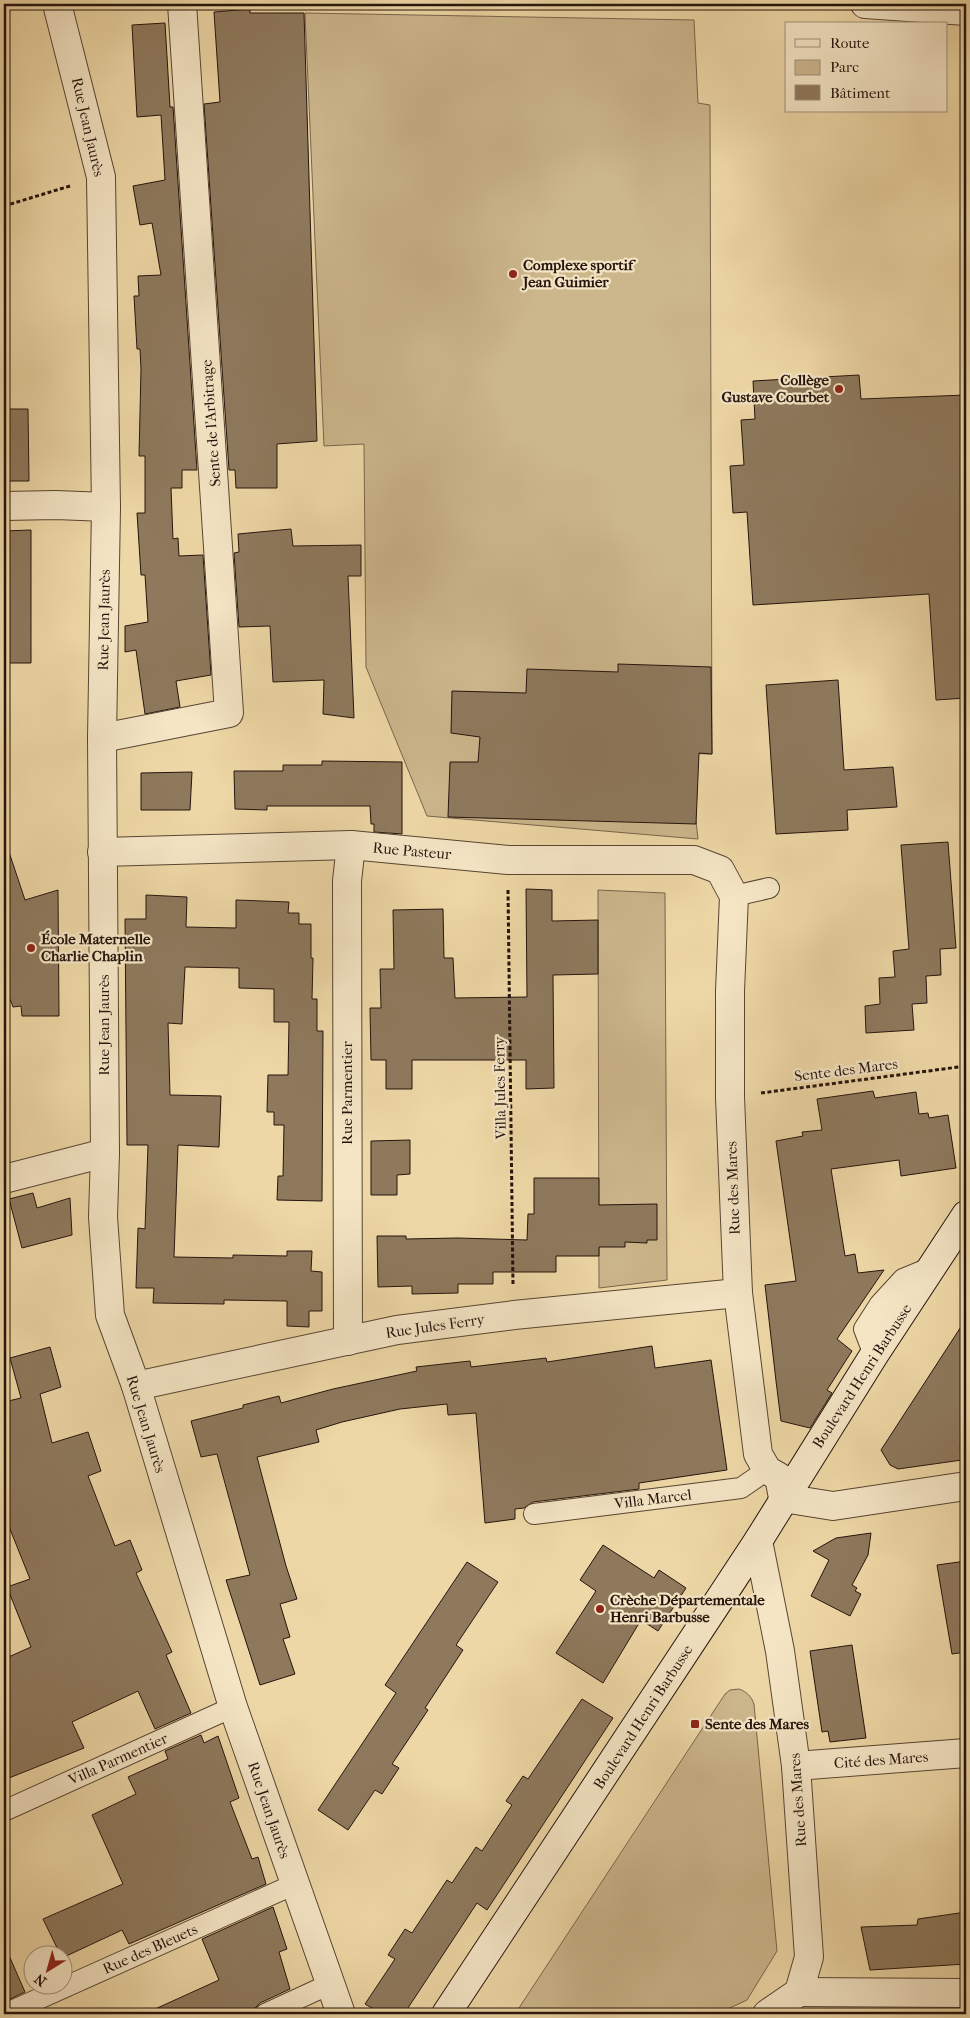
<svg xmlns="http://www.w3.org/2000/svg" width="970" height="2018" font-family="'IM FELL French Canon',serif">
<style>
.green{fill:#ccb68c;stroke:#78654c}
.building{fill:#8e795d;stroke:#25140d}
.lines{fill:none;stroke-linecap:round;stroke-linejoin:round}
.lane-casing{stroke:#574533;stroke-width:22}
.street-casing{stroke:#574533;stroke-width:30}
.secondary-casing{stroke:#25140d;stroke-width:30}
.path{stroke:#25140d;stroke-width:3;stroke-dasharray:4 2.5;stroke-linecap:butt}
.lane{stroke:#f4e5c5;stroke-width:20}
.street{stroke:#f4e5c5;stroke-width:28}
.secondary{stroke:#f4e5c5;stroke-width:28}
.poi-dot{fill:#8f2418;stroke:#f4e5c5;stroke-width:2}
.labels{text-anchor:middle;stroke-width:4.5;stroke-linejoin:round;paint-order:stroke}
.street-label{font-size:15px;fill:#25140d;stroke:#f4e5c5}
.poi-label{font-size:15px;font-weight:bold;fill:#25140d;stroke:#f4e5c5;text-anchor:start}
</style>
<rect width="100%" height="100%" fill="#eed7a6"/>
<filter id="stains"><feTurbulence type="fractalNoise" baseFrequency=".004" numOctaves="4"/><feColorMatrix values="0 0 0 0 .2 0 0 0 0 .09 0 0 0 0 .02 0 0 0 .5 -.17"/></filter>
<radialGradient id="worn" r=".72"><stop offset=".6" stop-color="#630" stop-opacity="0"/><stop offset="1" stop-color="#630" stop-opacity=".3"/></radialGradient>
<!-- green -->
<g class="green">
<polygon points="305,13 694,20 698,103 710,105 712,754 671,753 696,821 698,839 427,816 366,667 364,444 324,446"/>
<polygon points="598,890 665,893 667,1280 599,1288"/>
<path d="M739 1689C747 1692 751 1696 754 1704L777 1951 747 2000 717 2014H515L725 1694 730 1690Z"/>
</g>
<!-- building -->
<g class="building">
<polygon points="250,9 250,13 304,13 317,441 277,444 277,488 236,488 235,470 229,470 204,104 220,102 214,12"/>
<polygon points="165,23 170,107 173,107 197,470 182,470 182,488 171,488 173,539 178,538 179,556 203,555 211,675 176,681 180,707 145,714 136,650 125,652 125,626 148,622 145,575 141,575 137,513 145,513 145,456 139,456 141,369 140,349 137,349 134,296 139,296 138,276 161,275 152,223 140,225 133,186 165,180 161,115 137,117 132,25"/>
<polygon points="859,375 861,399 966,395 966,698 936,700 929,594 753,605 747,512 733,513 730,466 744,465 741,420 755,419 753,381"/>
<polygon points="4,409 28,409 29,481 4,481"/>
<polygon points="291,529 293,546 361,545 361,576 348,576 354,718 323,714 324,680 273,682 270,626 239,627 234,553 239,552 238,534"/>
<polygon points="31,530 31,663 4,663 4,531"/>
<polygon points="618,664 711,667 712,754 699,753 696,824 448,817 450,762 478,762 480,737 451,733 452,691 526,693 527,669 618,672"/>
<polygon points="838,680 844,770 893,767 897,807 847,810 848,830 776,834 766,685"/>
<polygon points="322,761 402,762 402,834 374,832 374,824 371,824 370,806 267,806 267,810 235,809 234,771 283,771 283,765 322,765"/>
<polygon points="192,772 190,810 141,810 141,773"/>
<polygon points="948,842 956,948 940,949 941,975 926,976 927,1003 912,1004 914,1030 866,1033 865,1006 880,1004 879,978 895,977 893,951 909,949 901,845"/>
<polygon points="4,852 9,852 25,900 58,890 59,1016 22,1016 21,1006 13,1007 10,999 4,1001"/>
<polygon points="526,889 552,890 552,921 598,920 598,974 553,975 554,1088 526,1089 526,1060 412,1060 412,1089 386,1089 386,1060 371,1060 370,1008 381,1008 380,969 394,969 393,910 443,909 444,958 453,958 455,998 527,997"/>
<polygon points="146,895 187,897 186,927 236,928 236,900 289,902 288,913 299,913 299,924 311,924 311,958 313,958 312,999 317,999 317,1031 323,1031 322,1201 277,1200 278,1176 283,1176 284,1125 274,1125 274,1112 267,1112 268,1075 288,1075 289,1022 274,1022 274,989 239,988 239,968 185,967 182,1024 168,1023 170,1095 221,1096 219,1147 178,1145 174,1257 233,1258 233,1255 287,1256 287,1251 312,1251 311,1271 322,1272 322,1311 309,1311 309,1327 287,1326 287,1301 224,1300 224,1304 153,1303 154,1288 136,1288 138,1228 145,1229 148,1145 127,1145 125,919 146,919"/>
<polygon points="873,1091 875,1098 916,1092 919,1114 928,1113 929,1118 948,1115 956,1168 901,1176 899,1160 831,1169 845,1256 855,1254 858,1273 884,1270 837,1339 852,1351 827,1390 832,1393 810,1428 781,1421 776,1381 765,1285 796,1281 776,1141 803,1136 802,1132 822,1130 817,1099"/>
<polygon points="410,1140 410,1174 397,1175 397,1195 371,1195 371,1141"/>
<polygon points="534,1178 599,1178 599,1205 657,1204 657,1240 647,1240 647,1243 625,1242 625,1247 599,1247 599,1256 556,1256 556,1272 493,1272 493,1284 458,1284 458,1293 412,1294 412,1286 378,1287 377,1236 406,1236 406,1239 458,1238 527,1240 528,1214 534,1214"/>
<polygon points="33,1193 37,1208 70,1198 72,1235 22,1248 9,1199"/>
<polygon points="966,1319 966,1446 960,1447 962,1460 898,1469 890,1465 881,1450"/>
<polygon points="652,1346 655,1368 711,1360 727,1470 639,1483 639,1489 533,1502 524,1508 515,1509 515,1519 485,1523 476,1413 448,1415 447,1404 400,1409 342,1422 316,1430 319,1442 257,1457 286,1566 297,1599 280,1604 290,1637 283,1639 295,1674 260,1685 226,1580 250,1575 217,1454 201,1457 191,1421 243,1408 243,1405 279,1396 281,1403 333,1389 417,1371 416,1367 470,1361 471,1367 546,1358 547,1362"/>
<polygon points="50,1347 61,1387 40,1394 52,1443 88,1432 101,1471 88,1476 115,1546 130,1540 142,1570 136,1573 172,1652 166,1655 191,1713 155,1729 138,1691 72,1722 84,1748 4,1780 4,1659 31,1647 7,1587 30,1579 4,1514 4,1402 21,1398 10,1358"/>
<polygon points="871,1533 868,1555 852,1585 857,1588 855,1591 861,1594 850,1616 811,1596 829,1560 813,1551 836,1538"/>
<polygon points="603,1545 654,1578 659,1570 686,1588 658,1631 641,1620 603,1683 556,1653 596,1591 580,1580"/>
<polygon points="966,1561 966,1652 952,1654 937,1565"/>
<polygon points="467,1562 498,1582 456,1645 463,1650 425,1708 428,1710 392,1764 399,1768 382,1794 375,1790 348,1830 318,1810 396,1693 385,1685"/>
<polygon points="852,1645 866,1738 830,1742 828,1731 822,1732 810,1651"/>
<polygon points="582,1699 613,1718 487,1910 477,1903 404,2014 382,2014 365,2004 395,1959 388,1955 405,1929 412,1933 447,1880 452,1883 476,1847 482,1851 512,1805 506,1801 523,1776 528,1779"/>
<polygon points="201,1735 204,1743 218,1736 239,1798 230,1802 252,1859 258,1857 266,1884 129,1944 122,1930 62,1958 43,1919 123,1884 92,1815 136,1794 128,1777 168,1759 165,1751"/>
<polygon points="273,1907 287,1949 279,1952 290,1989 260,2003 255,2008 253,2014 144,2014 219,1980 202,1939"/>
<polygon points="966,1912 966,1964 870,1970 861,1927 917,1925 918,1919"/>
<polygon points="4,1944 25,1992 4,2002"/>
</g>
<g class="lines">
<!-- lane casing -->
<g class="lane-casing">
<g id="lane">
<polyline points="734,896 769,888"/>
<polyline points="874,1355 864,1329 880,1304 903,1279 932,1267"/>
<polyline points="534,1514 741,1488 767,1470"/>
<polyline points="4,1811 233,1707"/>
<polyline points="5,2014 295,1884"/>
<polyline points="265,2014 330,1984"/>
</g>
</g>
<!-- street casing -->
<g class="street-casing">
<g id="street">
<polyline points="57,4 101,177 106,507 102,738 105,1153 103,1217 110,1315 136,1386 233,1707 341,2014"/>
<polyline points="865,4 966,11"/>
<polyline points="4,506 56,505 106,507"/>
<polyline points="102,738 229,713 182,4"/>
<polyline points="102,852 351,845 508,860 694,860 720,870 734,896 730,991 730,1097 738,1293 758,1454 767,1470 779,1477 783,1498 833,1506 966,1486"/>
<polyline points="4,1179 105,1153"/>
<polyline points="348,1341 347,881 351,845"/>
<polyline points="136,1386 397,1330 514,1315 738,1293"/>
<polyline points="758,1541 780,1651 796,1766 809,1957 799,1992 767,2014"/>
<polyline points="796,1766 966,1753"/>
<polyline points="799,1992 966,1993"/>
</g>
</g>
<!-- secondary casing -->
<g class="secondary-casing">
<polyline id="secondary" points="446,2014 758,1541 874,1355 966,1215"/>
</g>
<!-- path -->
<g class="path">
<polyline points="4,206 70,186"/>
<polyline points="508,890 513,1284"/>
<polyline points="761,1093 966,1066"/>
</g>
<!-- lane -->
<use href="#lane" class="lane"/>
<!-- street -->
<use href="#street" class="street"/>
<!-- secondary -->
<use href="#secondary" class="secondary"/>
</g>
<!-- markers -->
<g class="poi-dot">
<circle cx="513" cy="274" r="5"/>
<circle cx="839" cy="389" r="5"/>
<circle cx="31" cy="948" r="5"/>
<circle cx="600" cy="1609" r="5"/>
<rect x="690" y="1719" width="10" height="10" rx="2.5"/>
</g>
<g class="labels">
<!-- street labels -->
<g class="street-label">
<text transform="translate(88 127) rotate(77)" y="5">Rue Jean Jaurès</text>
<text transform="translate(211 423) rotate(-94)" y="5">Sente de l'Arbitrage</text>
<text transform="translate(104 620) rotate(-89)" y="5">Rue Jean Jaurès</text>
<text transform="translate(412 851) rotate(5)" y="5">Rue Pasteur</text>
<text transform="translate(104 1025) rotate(-90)" y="5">Rue Jean Jaurès</text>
<text transform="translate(846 1070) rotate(-7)" y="5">Sente des Mares</text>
<text transform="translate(500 1088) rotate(-91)" y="5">Villa Jules Ferry</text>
<text transform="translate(347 1093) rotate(-90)" y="5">Rue Parmentier</text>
<text transform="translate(733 1188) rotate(-92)" y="5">Rue des Mares</text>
<text transform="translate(435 1326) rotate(-8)" y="5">Rue Jules Ferry</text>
<text transform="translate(862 1376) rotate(-57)" y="5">Boulevard Henri Barbusse</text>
<text transform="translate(146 1424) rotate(73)" y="5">Rue Jean Jaurès</text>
<text transform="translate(653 1499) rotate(-7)" y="5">Villa Marcel</text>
<text transform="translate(643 1717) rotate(-57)" y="5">Boulevard Henri Barbusse</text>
<text transform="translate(118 1759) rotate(-24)" y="5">Villa Parmentier</text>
<text transform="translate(881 1760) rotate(-4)" y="5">Cité des Mares</text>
<text transform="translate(798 1800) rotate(-94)" y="5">Rue des Mares</text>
<text transform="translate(269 1810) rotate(71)" y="5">Rue Jean Jaurès</text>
<text transform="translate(150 1949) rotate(-24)" y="5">Rue des Bleuets</text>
</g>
<!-- poi labels -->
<g class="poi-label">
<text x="523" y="270">Complexe sportif<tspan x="523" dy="17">Jean Guimier</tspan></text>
<text x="829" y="385" text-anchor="end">Collège<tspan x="829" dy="17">Gustave Courbet</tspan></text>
<text x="41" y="944">École Maternelle<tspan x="41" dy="17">Charlie Chaplin</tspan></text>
<text x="610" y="1605">Crèche Départementale<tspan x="610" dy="17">Henri Barbusse</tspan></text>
<text x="705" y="1729">Sente des Mares</text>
</g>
</g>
<!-- margin -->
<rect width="970" height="2018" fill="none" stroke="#eed7a6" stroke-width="20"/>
<rect x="5" y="5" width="960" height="2008" fill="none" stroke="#25140d" stroke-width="2.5"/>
<rect x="10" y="10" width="950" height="1998" fill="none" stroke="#25140d"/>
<!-- legend -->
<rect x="785" y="22" width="162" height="90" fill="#f4e5c5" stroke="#a1917b"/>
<rect x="795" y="39" width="25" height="8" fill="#f4e5c5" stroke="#a1917b"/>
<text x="830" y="48" font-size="15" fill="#25140d">Route</text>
<rect x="795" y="60" width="25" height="15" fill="#ccb68c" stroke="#a1917b"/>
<text x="830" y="72" font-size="15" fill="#25140d">Parc</text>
<rect x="795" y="85" width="25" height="15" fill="#8e795d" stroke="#a1917b"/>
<text x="830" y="98" font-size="15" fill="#25140d">Bâtiment</text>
<!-- north arrow -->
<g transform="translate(48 1970) rotate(217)"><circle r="24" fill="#f4e5c5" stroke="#a1917b"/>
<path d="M0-4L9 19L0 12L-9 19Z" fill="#8f2418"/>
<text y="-8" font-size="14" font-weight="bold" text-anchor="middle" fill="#25140d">N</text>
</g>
<rect width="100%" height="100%" filter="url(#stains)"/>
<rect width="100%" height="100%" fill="url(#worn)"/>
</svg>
